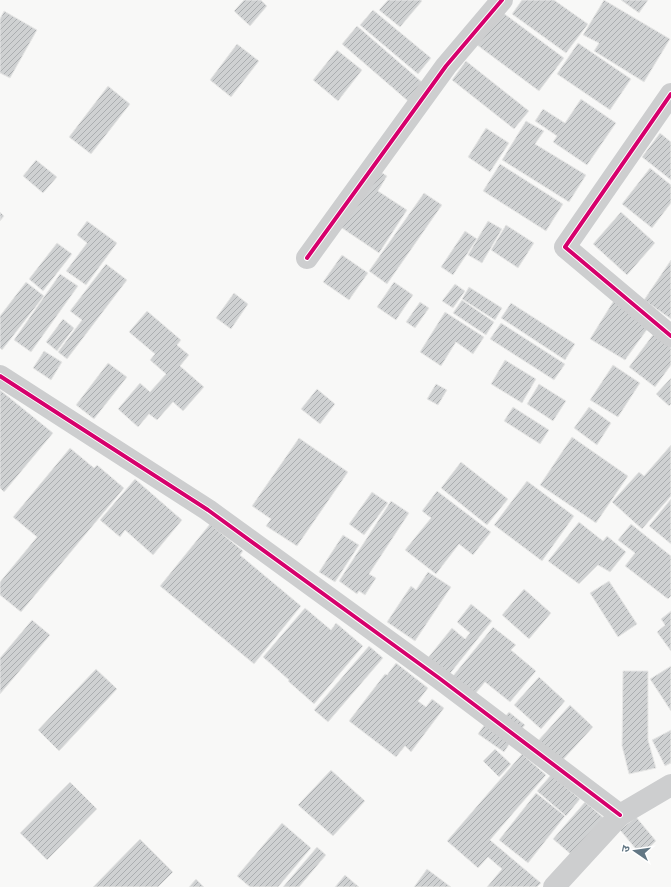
<svg xmlns="http://www.w3.org/2000/svg" width="671" height="887" font-family="'Asap Condensed','Noto Sans Devanagari',sans-serif">
<style>
.building{fill:url(#building-hatch);stroke:#e8e8e7}
.lines{fill:none;stroke-linecap:round;stroke-linejoin:round}
.street{stroke:#cdcecf;stroke-width:22}
.cycleway-casing{stroke:#fff;stroke-width:6}
.cycleway{stroke:#d6006c;stroke-width:4}
</style>
<defs>
<pattern id="building-hatch" width="6" height="6" patternUnits="userSpaceOnUse"><rect width="6" height="6" fill="#cfd1d2"/><path d="M-1 1l2-2M0 6l6-6M5 7l2-2" fill="none" stroke="#abaeb0"/></pattern>
</defs>
<rect width="100%" height="100%" fill="#f8f8f7"/>
<!-- building -->
<g class="building">
<polygon points="244,0 261,0 267,6 250,26 234,11"/>
<polygon points="388,0 421,0 422,1 400,27 379,10"/>
<polygon points="522,0 554,0 588,24 566,53 512,14"/>
<polygon points="604,0 670,39 644,82 594,51 599,43 583,35"/>
<polygon points="621,0 648,0 639,13"/>
<polygon points="373,10 431,58 418,74 360,25"/>
<polygon points="4,11 37,30 10,78 0,73 0,19"/>
<polygon points="502,12 564,58 539,91 477,45"/>
<polygon points="357,26 423,83 408,101 342,44"/>
<polygon points="578,43 631,79 610,110 557,74"/>
<polygon points="237,44 259,61 231,97 210,80"/>
<polygon points="337,50 362,70 338,101 313,80"/>
<polygon points="466,61 529,111 514,129 452,80"/>
<polygon points="108,86 130,104 91,154 69,137"/>
<polygon points="581,99 616,123 587,165 553,142 557,136 535,121 543,109 565,123"/>
<polygon points="526,121 544,131 535,144 586,175 569,202 502,160"/>
<polygon points="486,128 509,143 490,172 468,157"/>
<polygon points="660,133 671,142 671,180 642,157"/>
<polygon points="36,160 57,177 43,193 23,176"/>
<polygon points="500,164 563,204 546,231 483,191"/>
<polygon points="650,168 671,185 671,203 652,228 622,204"/>
<polygon points="376,169 387,176 378,191 407,210 379,253 339,226"/>
<polygon points="424,193 442,205 387,284 369,271"/>
<polygon points="0,212 4,216 0,221"/>
<polygon points="621,212 655,243 627,275 593,244"/>
<polygon points="87,221 117,243 86,285 66,271 87,243 77,235"/>
<polygon points="488,221 502,229 482,263 468,255"/>
<polygon points="506,225 534,243 518,268 491,250"/>
<polygon points="465,231 477,239 453,275 441,267"/>
<polygon points="57,243 72,254 43,291 29,279"/>
<polygon points="342,255 368,273 349,300 323,282"/>
<polygon points="671,260 671,319 644,300"/>
<polygon points="106,264 127,280 67,359 58,352 82,320 70,311"/>
<polygon points="60,274 78,286 31,352 14,340"/>
<polygon points="26,282 44,296 2,350 0,348 0,316"/>
<polygon points="394,282 413,295 396,320 377,307"/>
<polygon points="455,284 465,291 453,308 442,301"/>
<polygon points="469,287 502,308 495,320 462,299"/>
<polygon points="234,293 248,304 231,329 216,318"/>
<polygon points="616,297 651,324 625,360 590,339"/>
<polygon points="462,300 494,322 486,335 453,313"/>
<polygon points="420,302 429,308 415,328 406,322"/>
<polygon points="511,303 575,344 565,360 501,318"/>
<polygon points="147,311 181,340 177,345 189,355 180,366 204,387 183,411 173,402 157,420 149,414 138,427 118,409 140,383 150,392 166,374 150,360 155,354 129,332"/>
<polygon points="445,312 484,337 473,354 456,342 441,366 420,352"/>
<polygon points="63,319 74,328 57,351 46,342"/>
<polygon points="501,323 565,364 554,380 490,339"/>
<polygon points="655,332 671,344 671,365 655,387 629,367"/>
<polygon points="44,351 62,362 51,380 33,368"/>
<polygon points="505,360 536,379 522,403 491,384"/>
<polygon points="108,363 127,377 94,419 76,405"/>
<polygon points="613,365 640,383 618,417 590,400"/>
<polygon points="671,378 671,404 669,406 656,394"/>
<polygon points="436,384 447,390 438,405 427,399"/>
<polygon points="539,384 566,401 553,421 527,404"/>
<polygon points="317,389 335,404 320,424 301,409"/>
<polygon points="0,390 53,433 4,492 0,488"/>
<polygon points="513,407 549,430 540,444 504,421"/>
<polygon points="589,407 611,423 597,445 574,428"/>
<polygon points="572,437 628,476 596,523 540,485"/>
<polygon points="299,438 348,472 297,546 266,526 271,519 252,506"/>
<polygon points="671,445 671,496 642,529 612,502 639,472 644,476"/>
<polygon points="70,448 94,468 97,465 124,488 21,612 0,595 0,582 37,537 13,517"/>
<polygon points="461,462 508,499 487,525 441,488"/>
<polygon points="135,479 182,520 153,555 125,530 120,537 100,520"/>
<polygon points="527,481 574,516 542,561 494,525"/>
<polygon points="437,491 491,532 473,555 459,544 436,574 405,550 431,518 422,511"/>
<polygon points="372,492 388,503 364,535 349,524"/>
<polygon points="671,499 671,544 649,526"/>
<polygon points="391,501 409,513 369,574 376,578 365,595 359,591 357,594 339,581"/>
<polygon points="579,522 603,541 607,536 626,552 610,572 598,565 579,584 548,561"/>
<polygon points="210,524 243,551 240,555 301,606 254,664 160,586"/>
<polygon points="631,524 671,556 671,596 668,599 625,566 635,553 618,540"/>
<polygon points="343,535 359,545 335,582 319,572"/>
<polygon points="428,572 451,587 415,641 387,622 411,586 416,590"/>
<polygon points="609,581 637,624 618,637 590,593"/>
<polygon points="524,589 551,613 529,639 502,615"/>
<polygon points="471,604 492,621 448,676 427,659 452,628 465,639 470,633 457,622"/>
<polygon points="305,608 331,630 336,623 363,646 314,704 288,681 289,680 263,657"/>
<polygon points="671,611 671,651 657,632 665,625 661,619"/>
<polygon points="32,620 50,635 0,694 0,658"/>
<polygon points="493,627 516,645 511,650 536,671 510,702 485,682 475,694 453,676"/>
<polygon points="369,646 383,658 328,722 314,710"/>
<polygon points="396,663 428,688 418,701 426,707 432,699 444,708 411,752 405,746 396,757 349,721 385,674 387,675"/>
<polygon points="671,666 671,711 650,679"/>
<polygon points="96,669 117,689 59,751 38,730"/>
<polygon points="623,671 648,671 648,740 656,768 629,774 622,746"/>
<polygon points="539,677 565,701 541,729 514,705"/>
<polygon points="570,705 593,727 560,763 537,742"/>
<polygon points="509,712 525,725 519,732 503,719"/>
<polygon points="487,721 513,739 504,752 478,734"/>
<polygon points="671,730 671,763 665,766 652,740"/>
<polygon points="495,749 511,764 499,777 483,761"/>
<polygon points="522,754 546,775 490,840 541,883 537,887 487,887 502,869 488,857 478,868 447,841"/>
<polygon points="331,770 365,801 333,836 298,805"/>
<polygon points="551,775 580,799 566,816 537,791"/>
<polygon points="70,782 97,809 47,860 20,833"/>
<polygon points="536,793 565,816 528,863 499,840"/>
<polygon points="585,802 605,819 573,856 553,839"/>
<polygon points="636,817 656,841 641,855 620,830"/>
<polygon points="282,823 311,848 278,887 250,887 237,876"/>
<polygon points="140,839 173,872 158,887 93,887"/>
<polygon points="317,847 326,855 299,887 283,887"/>
<polygon points="427,869 451,887 414,887"/>
<polygon points="345,875 359,887 335,887"/>
<polygon points="196,879 204,887 189,887"/>
</g>
<g class="lines">
<!-- street -->
<g class="street">
<polyline points="671,94 565,247 671,336"/>
<polyline points="307,258 446,66 502,0"/>
<polyline points="0,376 208,510 439,678 620,815"/>
<polyline points="554,887 620,815 671,785"/>
</g>
<!-- cycleway casing -->
<g class="cycleway-casing">
<g id="cycleway">
<polyline points="671,94 565,247 671,336"/>
<polyline points="307,258 446,66 502,0"/>
<polyline points="0,376 208,510 439,678 620,815"/>
</g>
</g>
<!-- cycleway -->
<use href="#cycleway" class="cycleway"/>
</g>
<!-- north arrow -->
<g transform="translate(635 851) rotate(283)" stroke="#ffffff" stroke-width="3" paint-order="stroke">
<path d="M0-3L7 15L0 10L-7 15Z" fill="#627784"/>
<text y="-6" font-size="11" font-weight="bold" text-anchor="middle" fill="#627784">उ</text>
</g>
</svg>
